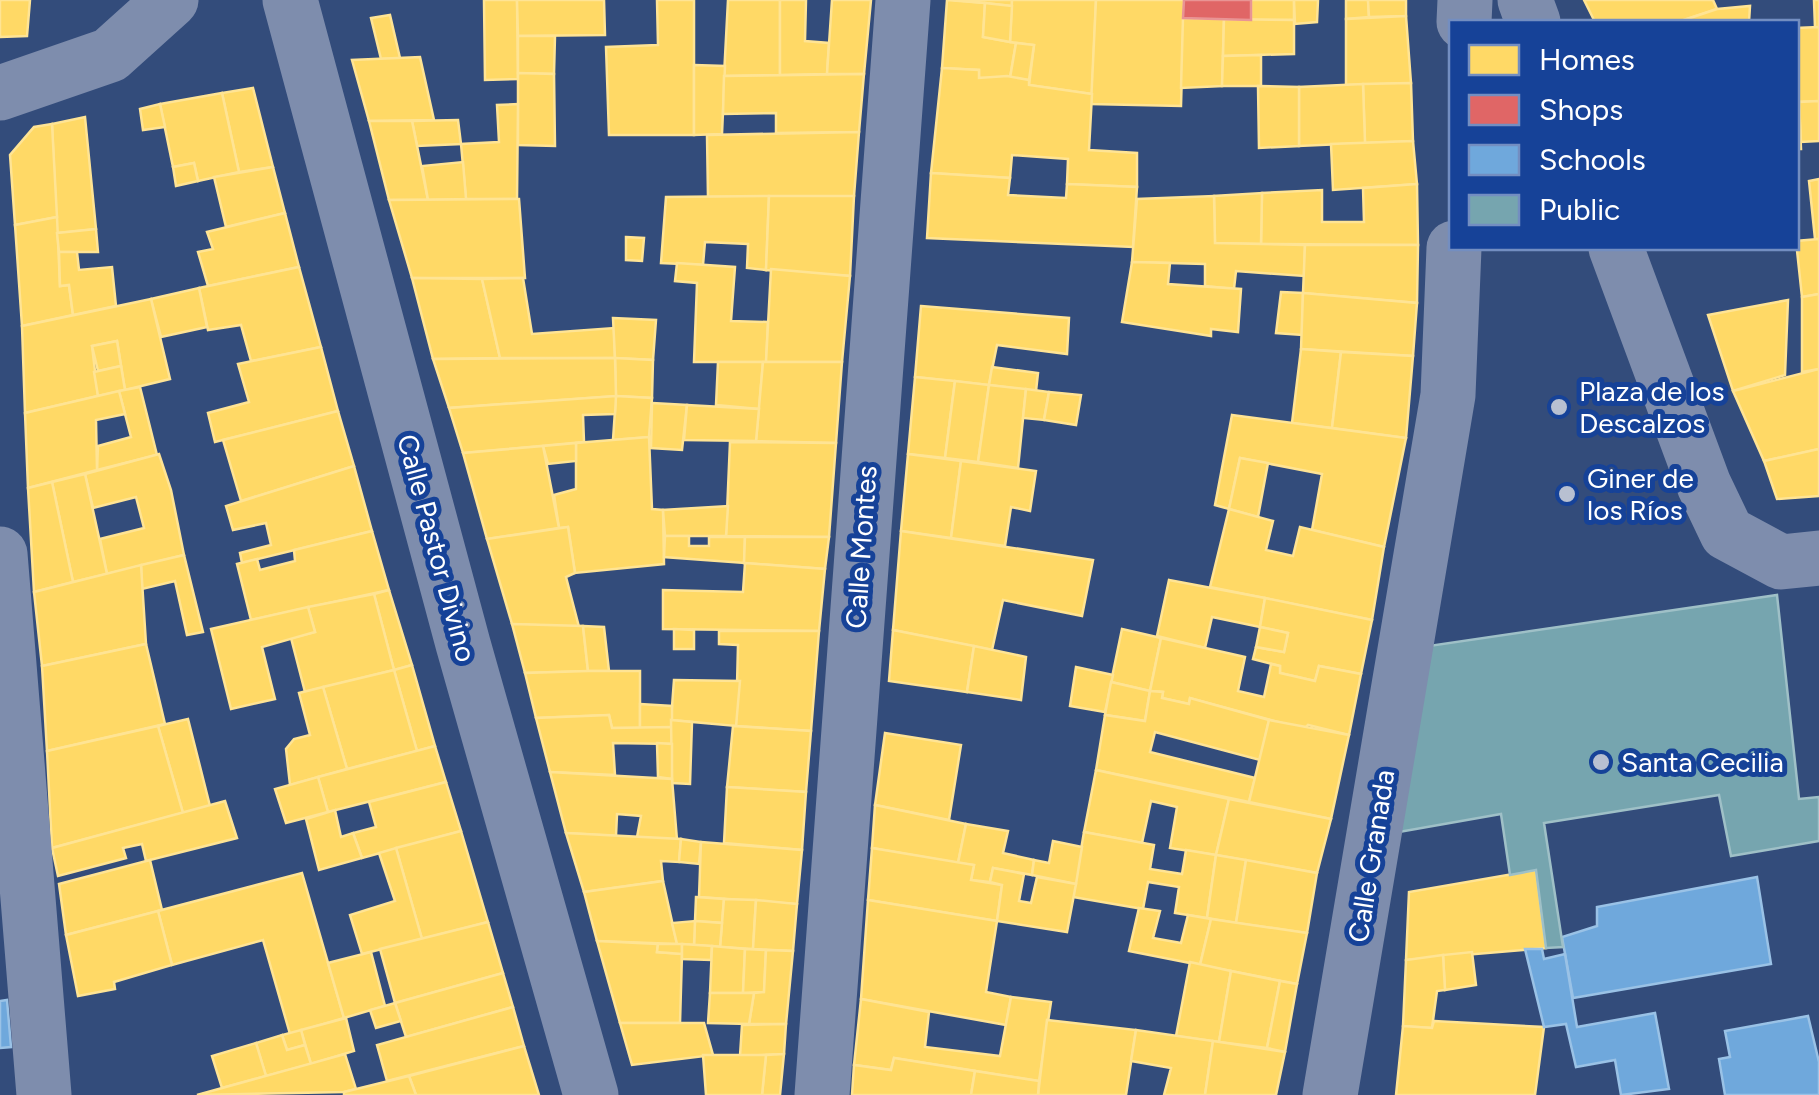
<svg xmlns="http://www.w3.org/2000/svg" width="1819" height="1095" font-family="Figtree,sans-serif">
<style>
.homes{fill:#ffd966;stroke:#ffe494;stroke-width:2.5}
.shops{fill:#e06666;stroke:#e99494;stroke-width:2.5}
.schools{fill:#6fa8dc;stroke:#9ac2e6;stroke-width:2.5}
.public{fill:#76a5af;stroke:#9fc0c7;stroke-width:2.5}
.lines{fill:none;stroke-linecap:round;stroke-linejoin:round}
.minor{stroke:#7e8dad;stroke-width:55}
.tertiary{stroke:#7e8dad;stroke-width:55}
.poi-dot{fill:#b8c0d1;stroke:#164298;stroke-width:4}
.labels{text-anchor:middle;stroke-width:10;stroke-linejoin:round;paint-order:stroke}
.poi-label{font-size:28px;fill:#fff;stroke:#164298;text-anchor:start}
.street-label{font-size:28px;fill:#fff;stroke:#164298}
</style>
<rect width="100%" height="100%" fill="#334c7b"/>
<!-- homes -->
<g class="homes">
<polygon points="0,0 30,0 27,36 0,37"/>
<polygon points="484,0 517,0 518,79 485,80"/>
<polygon points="517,0 604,0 605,35 518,36"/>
<polygon points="657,0 694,0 694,135 609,135 606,47 658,45"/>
<polygon points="728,0 780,0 780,75 724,76"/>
<polygon points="780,0 806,0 805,41 829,43 827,74 780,75"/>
<polygon points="832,0 871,0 864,74 827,74"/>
<polygon points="947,0 985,3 983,37 1016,43 1010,78 979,78 979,70 942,68"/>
<polygon points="953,0 1012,0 1012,6 985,3"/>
<polygon points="1012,0 1096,0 1092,94 1029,85 1034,45 1010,42"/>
<polygon points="1096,0 1184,0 1181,106 1091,104"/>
<rect x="1251" y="0" width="43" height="20"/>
<polygon points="1294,0 1318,0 1317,22 1295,24"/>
<polygon points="1346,0 1368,0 1369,17 1346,19"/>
<polygon points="1368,0 1406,0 1406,16 1369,17"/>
<polygon points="1584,0 1713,0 1717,9 1678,22 1595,22"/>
<polygon points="1814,0 1819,0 1819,27 1815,28"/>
<polygon points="985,3 1012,6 1010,42 983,37"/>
<polygon points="1750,6 1749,22 1678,22 1717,9"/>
<polygon points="390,15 400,58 381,59 371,18"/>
<polygon points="1406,16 1411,83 1346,85 1346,19"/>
<polygon points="1183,18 1224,19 1222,86 1181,88"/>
<polygon points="1224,19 1294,20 1294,54 1223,56"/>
<polygon points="1819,27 1819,101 1796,102 1796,28"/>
<polygon points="518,36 555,36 554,74 518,73"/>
<polygon points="1016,43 1034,45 1029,80 1010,78"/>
<polygon points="1261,55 1261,86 1222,86 1223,56"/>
<polygon points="420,57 434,120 369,121 352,60"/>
<polygon points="694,65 725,66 722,134 694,135"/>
<polygon points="942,68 979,70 979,78 1007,76 1029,80 1029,85 1092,94 1089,150 1137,153 1137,187 1067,184 1068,159 1012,155 1010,178 931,173"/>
<polygon points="518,73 554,74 555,146 518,145"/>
<polygon points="864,74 859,132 776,133 776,113 723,114 724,76"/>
<polygon points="1411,83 1413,141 1365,143 1363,84"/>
<polygon points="1363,84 1365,143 1299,146 1299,87"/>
<polygon points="1258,86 1299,87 1299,146 1259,148"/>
<polygon points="253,88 273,167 239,172 222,93"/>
<polygon points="222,93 239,172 198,181 194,163 173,167 160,104"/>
<polygon points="1819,101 1819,141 1801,142 1799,102"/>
<polygon points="1796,102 1799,102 1801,149 1796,149"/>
<polygon points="160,104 165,127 143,130 140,109"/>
<polygon points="518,104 517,199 466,199 461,144 499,142 497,105"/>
<polygon points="85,117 96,229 57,233 52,124"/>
<polygon points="458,120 461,144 417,146 412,121"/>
<polygon points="369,121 412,121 428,200 389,200"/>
<polygon points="52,124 57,217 15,225 10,155 34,127"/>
<polygon points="859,132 854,196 708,197 707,135"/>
<polygon points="1413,141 1417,184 1333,190 1331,144"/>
<polygon points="463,162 466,199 428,200 422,166"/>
<polygon points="194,163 198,181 176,186 173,167"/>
<polygon points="273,167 285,213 226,227 214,177"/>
<polygon points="931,173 1010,178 1008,195 1066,198 1067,184 1137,187 1133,247 927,238"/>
<polygon points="1819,179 1819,239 1815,239 1809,181"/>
<polygon points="1417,184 1418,245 1261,244 1262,193 1322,190 1322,222 1364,222 1363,188"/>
<polygon points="1262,193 1261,244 1215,243 1214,196"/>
<polygon points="769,196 766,270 747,268 748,244 705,242 703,265 661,263 666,197"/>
<polygon points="769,196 854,196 850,276 766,270"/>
<polygon points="1214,196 1215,243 1305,245 1304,276 1236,271 1234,289 1205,286 1205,264 1132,262 1137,199"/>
<polygon points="519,199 525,278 412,278 389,200"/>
<polygon points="285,213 299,267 208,286 198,252 213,249 207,232"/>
<polygon points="57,217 60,286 69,285 73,315 22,326 15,225"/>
<polygon points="96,229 98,252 59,252 57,233"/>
<polygon points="626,237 644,238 642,261 626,260"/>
<polygon points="1819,239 1819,294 1802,297 1796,241"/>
<polygon points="1305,245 1418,245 1417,303 1303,293"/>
<polygon points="59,252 77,252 79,270 112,267 116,306 73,315 69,285 60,286"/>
<polygon points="1132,262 1170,263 1168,284 1241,289 1238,332 1211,329 1211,336 1122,322"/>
<polygon points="677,263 735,267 731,321 768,322 766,362 694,362 697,283 675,281"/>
<polygon points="299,267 321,347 251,361 241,325 208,330 199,288"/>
<polygon points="771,269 850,276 842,362 766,362"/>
<polygon points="412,278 482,279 500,358 433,359"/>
<polygon points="523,278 532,334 614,328 615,358 500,358 482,279"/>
<polygon points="199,288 207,327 161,337 151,299"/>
<polygon points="1281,292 1303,293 1302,335 1276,333"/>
<polygon points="1303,293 1417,303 1413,356 1301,349"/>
<polygon points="1819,294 1819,369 1802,372 1802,297"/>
<polygon points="151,299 170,379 125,390 117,341 92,346 98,396 25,413 22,326"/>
<polygon points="1788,300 1785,375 1733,391 1708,315"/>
<polygon points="921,306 1069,318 1067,354 997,345 989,385 915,377"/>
<polygon points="613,318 656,320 653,360 615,358"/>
<polygon points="117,341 121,366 98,371 92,346"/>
<polygon points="321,347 338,411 215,442 208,413 249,402 238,364"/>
<polygon points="1301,349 1341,352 1332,428 1292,423"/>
<polygon points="1341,352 1413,356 1406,438 1332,428"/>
<polygon points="615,358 653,360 652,398 616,396"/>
<polygon points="615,358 616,396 449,408 433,359"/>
<polygon points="718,362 763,362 759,409 716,405"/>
<polygon points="763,362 842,362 836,443 756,441"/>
<polygon points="121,366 125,390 98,396 94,372"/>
<polygon points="992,367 1038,373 1036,391 989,385"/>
<polygon points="1819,369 1819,449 1764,461 1733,391"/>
<polygon points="915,377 955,381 945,458 908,454"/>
<polygon points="955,381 989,385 978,462 945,458"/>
<polygon points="989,385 1026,389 1018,468 978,462"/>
<polygon points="140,387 157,455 97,470 98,446 131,437 119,391"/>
<polygon points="1026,389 1049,392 1044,420 1023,418"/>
<polygon points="119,391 125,414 96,420 97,470 28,488 25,413"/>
<polygon points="1049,392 1081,395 1076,425 1044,420"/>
<polygon points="616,396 652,398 649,437 613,440"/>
<polygon points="616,396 615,414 583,415 584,442 463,453 449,408"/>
<polygon points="652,403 687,405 682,450 651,448"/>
<polygon points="687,405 759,409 756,441 684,440"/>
<polygon points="338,411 354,466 241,501 223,440"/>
<polygon points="1232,415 1406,438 1384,547 1312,530 1322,474 1240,458 1229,509 1215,505"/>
<polygon points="649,437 652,509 663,510 664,564 575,573 568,527 559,528 554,495 576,489 576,443"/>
<polygon points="730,442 836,443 829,537 726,536"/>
<polygon points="576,443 576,461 548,464 543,446"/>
<polygon points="543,446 559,528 487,539 463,453"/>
<polygon points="1819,449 1819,496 1777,499 1764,461"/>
<polygon points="159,454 171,490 184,555 107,574 100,539 144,528 136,497 93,508 85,474"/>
<polygon points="908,454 961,461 951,538 901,531"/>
<polygon points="1240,458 1268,463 1258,517 1229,509"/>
<polygon points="961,461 1036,471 1030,511 1011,507 1005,546 951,538"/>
<polygon points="354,466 372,531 242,563 240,553 271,545 266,523 233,530 226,506"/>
<polygon points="85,474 107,574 73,582 52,482"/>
<polygon points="52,482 73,582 34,592 28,488"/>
<polygon points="728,506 726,536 665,536 663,510"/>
<polygon points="1229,509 1273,521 1266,550 1293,556 1300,527 1384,547 1372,620 1210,587"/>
<polygon points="568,527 575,573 566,577 579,627 512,624 487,539"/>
<polygon points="372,531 389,590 251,620 237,564 257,559 260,570 295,561 294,550"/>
<polygon points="901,531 1093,560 1082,616 1003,600 992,650 893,630"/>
<polygon points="665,536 689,536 689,546 709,546 709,537 745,537 744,563 664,557"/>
<polygon points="745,537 829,537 825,569 744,563"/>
<polygon points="184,555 203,632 187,635 175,581 142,589 141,565"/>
<polygon points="745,563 825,569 819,631 663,629 663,590 743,592"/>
<polygon points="141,565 146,644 42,666 34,592"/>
<polygon points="1169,580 1265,598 1260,627 1212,617 1205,648 1157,636"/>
<polygon points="389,590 412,665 394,670 374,594"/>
<polygon points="374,594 394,670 305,692 291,638 315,632 308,607"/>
<polygon points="1265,598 1372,620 1361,674 1319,666 1315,681 1280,673 1280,666 1253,659 1256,647 1284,652 1288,633 1260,627"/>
<polygon points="308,607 315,632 262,647 275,699 231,709 211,629"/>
<polygon points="512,624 583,626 588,671 525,673"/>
<polygon points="583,626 604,627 609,671 588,671"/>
<polygon points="1260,627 1288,633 1284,652 1256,647"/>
<polygon points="674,629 694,630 694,649 674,649"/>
<polygon points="1122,629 1161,638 1150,691 1111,682"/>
<polygon points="893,630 974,646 967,692 889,681"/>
<polygon points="719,631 819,631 811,731 736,726 738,645 719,644"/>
<polygon points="1161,638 1245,657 1238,691 1264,697 1271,664 1280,666 1280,673 1315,681 1319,666 1361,674 1349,735 1308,725 1304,729 1190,698 1189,704 1162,698 1163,692 1150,691"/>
<polygon points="146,644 165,724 47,751 42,666"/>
<polygon points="974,646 1026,657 1021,700 967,692"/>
<polygon points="412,665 435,746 417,751 394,670"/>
<polygon points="1076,667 1113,675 1105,712 1070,706"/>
<polygon points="394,670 417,751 347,769 323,687"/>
<polygon points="588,671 640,671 640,728 612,728 609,715 536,718 525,673"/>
<polygon points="674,680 740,681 736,726 671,720"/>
<polygon points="1111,682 1150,691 1145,721 1105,715"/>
<polygon points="323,687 347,769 290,785 286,749 294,739 310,735 299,693"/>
<polygon points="1150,691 1163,692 1162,698 1189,704 1190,698 1269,720 1260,760 1155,732 1150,752 1255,778 1249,802 1096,770 1105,715 1145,721"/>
<polygon points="640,704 672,706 672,727 640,728"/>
<polygon points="609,715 612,728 672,727 672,744 613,743 615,775 550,772 536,718"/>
<polygon points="188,719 210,806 183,813 158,726"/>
<polygon points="671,720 692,722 690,784 672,783"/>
<polygon points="1269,720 1349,735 1331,819 1249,802"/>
<polygon points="158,726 183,813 52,848 47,751"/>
<polygon points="733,726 811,731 806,792 727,787"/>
<polygon points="885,733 961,745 949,820 875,805"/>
<polygon points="657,743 672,744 672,779 658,777"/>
<polygon points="435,746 446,782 328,812 318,777"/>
<polygon points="1096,770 1229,799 1216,855 1170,848 1177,807 1151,801 1142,843 1084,832"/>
<polygon points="550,772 672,779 677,840 637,837 641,816 617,814 616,836 566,833"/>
<polygon points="318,777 328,812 286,823 275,789"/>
<polygon points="446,782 461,831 362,858 353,833 376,827 369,802"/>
<polygon points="727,787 806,792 802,850 724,843"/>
<polygon points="1229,799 1331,819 1317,873 1216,855"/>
<polygon points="225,801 237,838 146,861 142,844 123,848 126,858 58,876 52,848"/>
<polygon points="875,805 966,824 958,863 872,848"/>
<polygon points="335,810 341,837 353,833 362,858 319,870 306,819"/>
<polygon points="966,824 1008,831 1003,853 1034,860 1032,875 993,868 990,882 971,880 974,865 958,863"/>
<polygon points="461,831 488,922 422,939 396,848"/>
<polygon points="1084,832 1154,845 1150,869 1182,874 1186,850 1216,855 1207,918 1175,913 1179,887 1148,882 1143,909 1073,897"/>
<polygon points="566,833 681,839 679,862 661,861 663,881 584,892"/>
<polygon points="681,839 701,842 699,864 679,862"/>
<polygon points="1053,841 1082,847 1076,884 1032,875 1034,860 1049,863"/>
<polygon points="701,842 802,850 797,904 699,897"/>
<polygon points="396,848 422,939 362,954 350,915 395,901 379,853"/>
<polygon points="872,848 974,865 971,880 1002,885 997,921 868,900"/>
<polygon points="1216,855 1246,860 1236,923 1207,918"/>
<polygon points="150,860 162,910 66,935 59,884"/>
<polygon points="1246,860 1317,873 1307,933 1236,923"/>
<polygon points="993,868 1024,874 1019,901 1031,903 1037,877 1076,884 1067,932 997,921 1002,885 990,882"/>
<polygon points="1536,870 1546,948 1406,960 1409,892"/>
<polygon points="302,873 344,1018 290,1034 263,940 172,965 158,911"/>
<polygon points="663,881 677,944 597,941 584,892"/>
<polygon points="696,897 724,899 722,923 695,921"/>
<polygon points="724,899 756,900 753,949 720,947"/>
<polygon points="756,900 797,904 793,951 753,949"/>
<polygon points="868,900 997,921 986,992 1011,997 1006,1025 861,999"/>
<polygon points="1139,908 1160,911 1153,938 1181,943 1188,915 1211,919 1200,965 1129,951"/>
<polygon points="158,911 172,965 114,982 115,989 78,996 66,935"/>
<polygon points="1211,919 1307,933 1297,984 1200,965"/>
<polygon points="695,921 722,923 720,947 694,945"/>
<polygon points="695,921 694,945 677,944 672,923"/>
<polygon points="488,922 503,973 395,1003 380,949"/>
<polygon points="597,941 658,944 657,952 682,954 680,1023 620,1023"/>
<polygon points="658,944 682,944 682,954 657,952"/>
<polygon points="682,944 712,946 711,960 682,959"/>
<polygon points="712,946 745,949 743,993 710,993"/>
<polygon points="745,949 766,950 764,992 743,993"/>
<polygon points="766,950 793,951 786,1024 749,1024 754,993 764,992"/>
<polygon points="371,952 385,1006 344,1018 328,963"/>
<polygon points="1472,952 1476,985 1445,990 1443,955"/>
<polygon points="1443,955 1445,990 1437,991 1432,1028 1403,1026 1406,960"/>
<polygon points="1190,962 1231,971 1219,1042 1176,1036"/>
<polygon points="1231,971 1280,981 1267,1048 1219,1042"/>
<polygon points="503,973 513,1007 406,1037 395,1003"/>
<polygon points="1280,981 1297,984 1285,1052 1267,1048"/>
<polygon points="710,993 754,993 749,1024 708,1023"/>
<polygon points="1011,997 1051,1002 1039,1081 894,1058 891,1070 854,1065 861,999 929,1012 925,1047 1000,1056"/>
<polygon points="395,1003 401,1021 376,1028 370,1010"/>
<polygon points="513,1007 524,1046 387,1081 377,1045"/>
<polygon points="346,1018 354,1051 311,1064 301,1030"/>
<polygon points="1047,1020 1136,1030 1126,1095 1038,1095"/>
<polygon points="1434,1021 1544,1027 1535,1095 1396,1095 1403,1026 1432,1028"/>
<polygon points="620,1023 704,1023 713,1055 632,1065"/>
<polygon points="786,1024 784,1054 740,1056 742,1025"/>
<polygon points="301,1030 305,1045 287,1050 282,1035"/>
<polygon points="1136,1030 1213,1041 1205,1095 1164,1095 1171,1068 1131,1061"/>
<polygon points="282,1035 287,1050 305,1045 311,1064 266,1076 256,1043"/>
<polygon points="1213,1041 1285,1052 1276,1095 1205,1095"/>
<polygon points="256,1043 266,1076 222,1088 212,1056"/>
<polygon points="524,1046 539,1095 416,1095 409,1076"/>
<polygon points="345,1054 356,1089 344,1092 197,1095"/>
<polygon points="784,1054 780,1095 762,1095 766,1055"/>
<polygon points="703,1055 766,1055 762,1095 706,1095"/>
<polygon points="894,1058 975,1071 971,1095 852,1095 854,1065 891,1070"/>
<polygon points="975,1071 1039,1081 1038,1095 971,1095"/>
<polygon points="409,1076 416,1095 344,1095 344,1092"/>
</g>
<!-- shops -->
<polygon class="shops" points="1184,0 1251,0 1251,20 1183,18"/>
<!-- schools -->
<g class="schools">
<polygon points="1757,877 1771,964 1573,998 1562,937 1597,926 1597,907"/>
<polygon points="1525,949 1542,949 1544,959 1565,954 1577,1027 1655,1013 1669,1089 1621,1095 1615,1060 1576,1067 1566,1024 1544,1027"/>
<polygon points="7,1000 11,1047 0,1048 0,1001"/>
<polygon points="1808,1016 1819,1062 1819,1095 1725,1095 1719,1059 1730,1057 1725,1031"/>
</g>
<!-- public -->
<polygon class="public" points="1777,595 1799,799 1819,797 1819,841 1731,856 1719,795 1544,823 1563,947 1546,948 1536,870 1510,875 1501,814 1399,832 1415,648"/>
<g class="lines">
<!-- minor -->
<g class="minor">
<polyline points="290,0 463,644 591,1095"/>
<polyline points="1525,0 1533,22"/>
<polyline points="1616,248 1704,485 1727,533 1781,562 1819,558"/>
</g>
<!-- tertiary -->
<g class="tertiary">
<polyline points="1464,22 1465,0"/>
<polyline points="0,93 110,55 171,0"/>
<polyline points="0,554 44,1095"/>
<polyline points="822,1095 903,0"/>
<polyline points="1330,1095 1448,395 1454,248"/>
</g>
</g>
<!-- markers -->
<g class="poi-dot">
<circle cx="1559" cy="407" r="10"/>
<circle cx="1567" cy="494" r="10"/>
<circle cx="1601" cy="762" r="10"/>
</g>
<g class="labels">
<!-- poi labels -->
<g class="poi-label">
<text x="1579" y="401">Plaza de los<tspan x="1579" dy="32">Descalzos</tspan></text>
<text x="1587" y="488">Giner de<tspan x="1587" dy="32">los Ríos</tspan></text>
<text x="1621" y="772">Santa Cecilia</text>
</g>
<!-- street labels -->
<g class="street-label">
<text transform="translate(861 547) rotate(-86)" y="10">Calle Montes</text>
<text transform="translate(437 548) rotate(75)" y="10">Calle Pastor Divino</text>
<text transform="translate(1371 856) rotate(-81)" y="10">Calle Granada</text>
</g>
</g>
<!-- legend -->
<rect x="1449" y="20" width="350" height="230" fill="#164298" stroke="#738ec1" stroke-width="2.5"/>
<rect x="1469" y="45" width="50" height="30" fill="#ffd966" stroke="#738ec1" stroke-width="2.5"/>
<text x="1539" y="70" font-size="30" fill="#ffffff">Homes</text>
<rect x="1469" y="95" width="50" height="30" fill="#e06666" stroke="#738ec1" stroke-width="2.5"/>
<text x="1539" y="120" font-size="30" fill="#ffffff">Shops</text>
<rect x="1469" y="145" width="50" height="30" fill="#6fa8dc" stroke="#738ec1" stroke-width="2.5"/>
<text x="1539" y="170" font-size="30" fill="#ffffff">Schools</text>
<rect x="1469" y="195" width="50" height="30" fill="#76a5af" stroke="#738ec1" stroke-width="2.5"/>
<text x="1539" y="220" font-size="30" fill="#ffffff">Public</text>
</svg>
